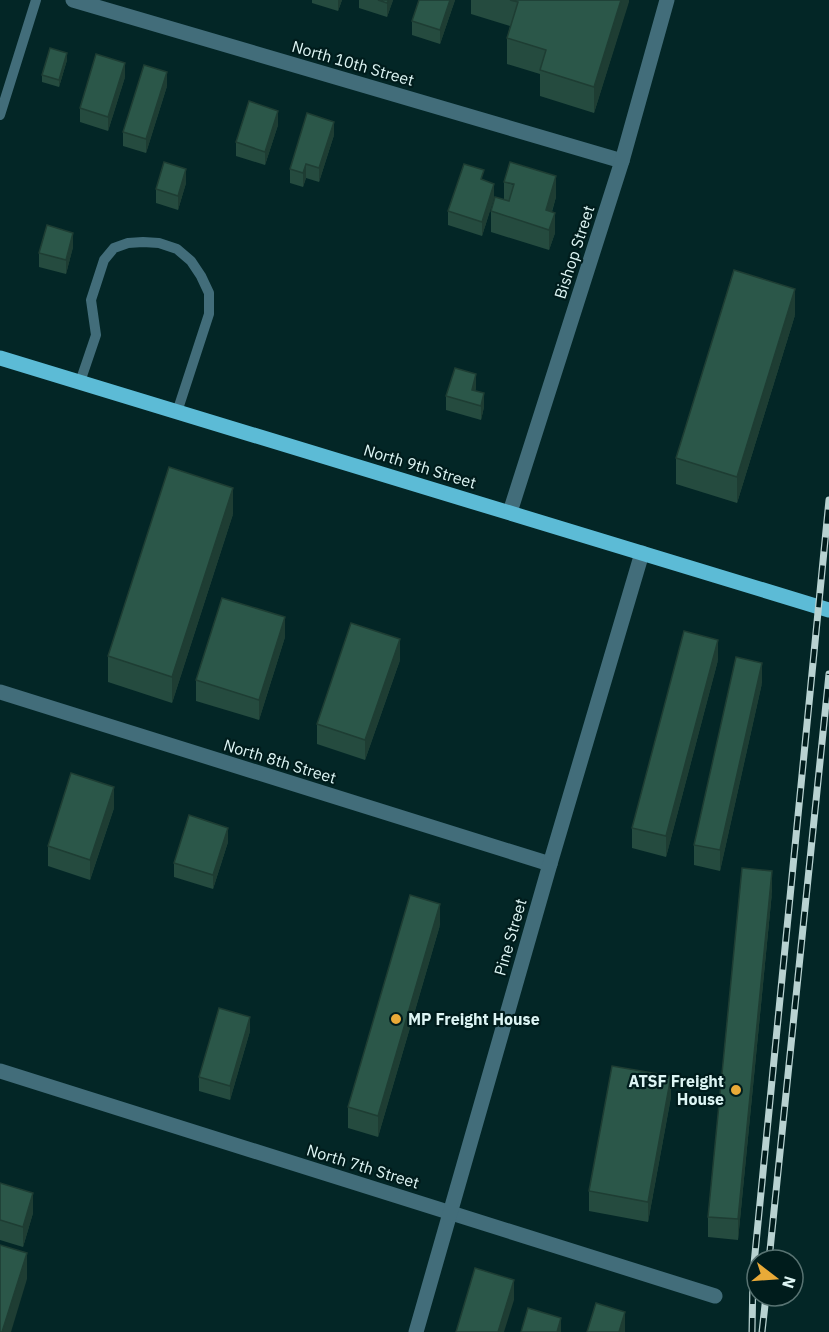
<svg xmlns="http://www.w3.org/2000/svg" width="829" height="1332" font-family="'IBM Plex Sans',sans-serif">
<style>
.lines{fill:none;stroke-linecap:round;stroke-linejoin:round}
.service{stroke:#426d7a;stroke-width:10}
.minor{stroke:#426d7a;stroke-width:15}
.tertiary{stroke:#426d7a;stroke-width:15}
.primary{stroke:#5cbbd6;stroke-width:15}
.rail-casing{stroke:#b8d2d1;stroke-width:7}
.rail{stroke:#001c1c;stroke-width:4.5;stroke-dasharray:14;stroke-linecap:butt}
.wall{fill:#254b3f}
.shaded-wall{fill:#1e3d33}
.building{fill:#2b5749;stroke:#1e3d33;stroke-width:1.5}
.poi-dot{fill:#e9aa38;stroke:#001c1c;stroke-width:2}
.labels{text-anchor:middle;stroke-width:4.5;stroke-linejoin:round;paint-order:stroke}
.street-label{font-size:16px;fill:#ddf5f4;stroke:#001c1c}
.poi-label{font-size:16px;font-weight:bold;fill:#ddf5f4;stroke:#001c1c;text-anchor:start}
</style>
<rect width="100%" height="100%" fill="#032626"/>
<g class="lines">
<!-- service -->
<g class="service">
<polyline points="0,115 36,0"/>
<polyline points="80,382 96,335 91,300 104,260 114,248 128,243 143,242 159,243 177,249 191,261 201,276 209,293 209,314 177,412"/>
</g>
<!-- minor -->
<g class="minor">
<polyline points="73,0 622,161"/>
<polyline points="0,692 550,864"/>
<polyline points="0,1071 715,1296"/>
<polyline points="416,1332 550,864 642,553"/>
</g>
<!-- tertiary -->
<polyline class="tertiary" points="510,512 622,161 667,0"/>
<!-- primary -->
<polyline class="primary" points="0,358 829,610"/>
<!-- rail casing -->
<g class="rail-casing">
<g id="rail">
<polyline points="769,1260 829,674"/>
<polyline points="752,1332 753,1274 829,500"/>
<polyline points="762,1332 766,1296"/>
</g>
</g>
<!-- rail -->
<use href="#rail" class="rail"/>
</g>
<!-- wall -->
<g class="wall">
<polygon points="312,0 342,0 338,11 312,3"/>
<polygon points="359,0 393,0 387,17 359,8"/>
<polygon points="419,0 455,0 440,44 412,35 412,21"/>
<polygon points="471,0 629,0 594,113 540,96 540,74 507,64 507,38 510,26 471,14"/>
<polygon points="67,60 59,87 42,82 42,75"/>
<polygon points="125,77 108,131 80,122 80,108"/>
<polygon points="167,86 146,153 123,146 123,132"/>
<polygon points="278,125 265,165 236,156 236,142"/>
<polygon points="334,135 319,182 306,178 303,187 290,183 290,169"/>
<polygon points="484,180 494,198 482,236 448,225 448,211"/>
<polygon points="504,182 556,197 552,212 555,233 549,250 491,232 491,211 504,200"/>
<polygon points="186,183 178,210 156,203 156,189"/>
<polygon points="73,247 66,274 39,267 39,253"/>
<polygon points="795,315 737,503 676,484 676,458"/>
<polygon points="476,388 475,391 484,407 481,420 446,410 446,396"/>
<polygon points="233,514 172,703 108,682 108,656"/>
<polygon points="285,637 259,720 196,701 196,680"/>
<polygon points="400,660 365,760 317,744 317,724"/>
<polygon points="718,660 666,857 632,848 632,828"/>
<polygon points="762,683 720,871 694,865 694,845"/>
<polygon points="114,808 90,880 48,866 48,846"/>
<polygon points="228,842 213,889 174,877 174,863"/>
<polygon points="772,892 738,1240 708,1237 708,1217"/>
<polygon points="440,925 378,1137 348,1128 348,1107"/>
<polygon points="250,1031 230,1100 199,1091 199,1077"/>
<polygon points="671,1097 648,1222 589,1211 589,1191"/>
<polygon points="0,1183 33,1213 23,1247 0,1240"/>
</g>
<!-- shaded-wall -->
<g class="shaded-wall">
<polygon points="338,0 342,0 338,11"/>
<polygon points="388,0 393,0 387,17 387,3"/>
<polygon points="450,0 455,0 440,44 440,30"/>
<polygon points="621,0 629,0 629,2 594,113 594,87"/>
<polygon points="67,53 67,60 59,87 59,80"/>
<polygon points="125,63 125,77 108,131 108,117"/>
<polygon points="167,72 167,86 146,153 146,139"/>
<polygon points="278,111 278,125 265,165 265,152"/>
<polygon points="334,122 334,135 319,182 319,168"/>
<polygon points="306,164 306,178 303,187 303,173"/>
<polygon points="186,169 186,183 178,210 178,196"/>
<polygon points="556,176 556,197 546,230 546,210"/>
<polygon points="494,184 494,198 482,236 482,222"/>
<polygon points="555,213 555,233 549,250 549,230"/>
<polygon points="73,233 73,247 66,274 66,260"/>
<polygon points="795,289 795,315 737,503 737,477"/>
<polygon points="476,374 476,388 472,404 472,390"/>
<polygon points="484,393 484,407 481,420 481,406"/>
<polygon points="233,488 233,514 172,703 172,677"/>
<polygon points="285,617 285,637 259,720 259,700"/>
<polygon points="400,639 400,660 365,760 365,740"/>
<polygon points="718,640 718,660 666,857 666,836"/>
<polygon points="762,663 762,683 720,871 720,850"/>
<polygon points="114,787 114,808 90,880 90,860"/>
<polygon points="228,828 228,842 213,889 213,875"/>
<polygon points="772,871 772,892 738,1240 738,1219"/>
<polygon points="440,904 440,925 378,1137 378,1116"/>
<polygon points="250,1017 250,1031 230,1100 230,1086"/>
<polygon points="671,1076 671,1097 648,1222 648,1202"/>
<polygon points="33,1193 33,1213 23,1247 23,1227"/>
<polygon points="27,1253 27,1279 11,1332 2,1332"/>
<polygon points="514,1280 514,1300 504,1332 498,1332"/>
<polygon points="625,1312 625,1332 619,1332"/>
<polygon points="561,1318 561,1332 557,1332"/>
</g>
<!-- building -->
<g class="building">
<polygon points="378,0 388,0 387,3"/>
<polygon points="419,0 450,0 440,30 412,21"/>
<polygon points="510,0 621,0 594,87 540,70 546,50 507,38 518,2"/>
<polygon points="50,48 67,53 59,80 42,75"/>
<polygon points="96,54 125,63 108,117 80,108"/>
<polygon points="144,65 167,72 146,139 123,132"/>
<polygon points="249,101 278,111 265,152 236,142"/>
<polygon points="307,113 334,122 319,168 306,164 303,173 290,169"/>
<polygon points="164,162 186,169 178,196 156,189"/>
<polygon points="510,162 556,176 546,210 555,213 549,230 491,211 495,197 509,201 514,184 504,182"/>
<polygon points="464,164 484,170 481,179 494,184 482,222 448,211"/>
<polygon points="47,225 73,233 66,260 39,253"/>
<polygon points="734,270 795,289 737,477 676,458"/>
<polygon points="455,368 476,374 472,390 484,393 481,406 446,396"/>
<polygon points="169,467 233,488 172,677 108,656"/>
<polygon points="222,598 285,617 259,700 196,680"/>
<polygon points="351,623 400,639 365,740 317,724"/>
<polygon points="684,631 718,640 666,836 632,828"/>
<polygon points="736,657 762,663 720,850 694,845"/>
<polygon points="71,773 114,787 90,860 48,846"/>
<polygon points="189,815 228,828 213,875 174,863"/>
<polygon points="742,868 772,871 738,1219 708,1217"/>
<polygon points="410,895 440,904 378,1116 348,1107"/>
<polygon points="219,1008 250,1017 230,1086 199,1077"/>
<polygon points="612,1066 671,1076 648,1202 589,1191"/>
<polygon points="0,1183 33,1193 23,1227 0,1220"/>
<polygon points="0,1245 27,1253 2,1332 0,1332"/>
<polygon points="475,1268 514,1280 498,1332 456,1332"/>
<polygon points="596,1303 625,1312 619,1332 587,1332"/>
<polygon points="528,1308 561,1318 557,1332 521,1332"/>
</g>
<!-- markers -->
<g class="poi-dot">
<circle cx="396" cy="1019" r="6"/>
<circle cx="736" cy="1090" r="6"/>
</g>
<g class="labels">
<!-- street labels -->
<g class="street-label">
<text transform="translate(353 63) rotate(16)" y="6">North 10th Street</text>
<text transform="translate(574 252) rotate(-72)" y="6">Bishop Street</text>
<text transform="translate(420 466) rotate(17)" y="6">North 9th Street</text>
<text transform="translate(280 761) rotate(17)" y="6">North 8th Street</text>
<text transform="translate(510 937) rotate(-74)" y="6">Pine Street</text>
<text transform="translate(363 1166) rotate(17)" y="6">North 7th Street</text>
</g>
<!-- poi labels -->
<g class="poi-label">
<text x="408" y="1025">MP Freight House</text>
<text x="724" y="1087" text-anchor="end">ATSF Freight<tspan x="724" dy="18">House</tspan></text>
</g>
</g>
<!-- north arrow -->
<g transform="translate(775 1278) rotate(107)"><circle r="28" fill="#001c1c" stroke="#587372" stroke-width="1.5"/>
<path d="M0-4.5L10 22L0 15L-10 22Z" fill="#e9aa38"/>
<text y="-9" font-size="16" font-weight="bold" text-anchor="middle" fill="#ddf5f4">N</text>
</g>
</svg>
